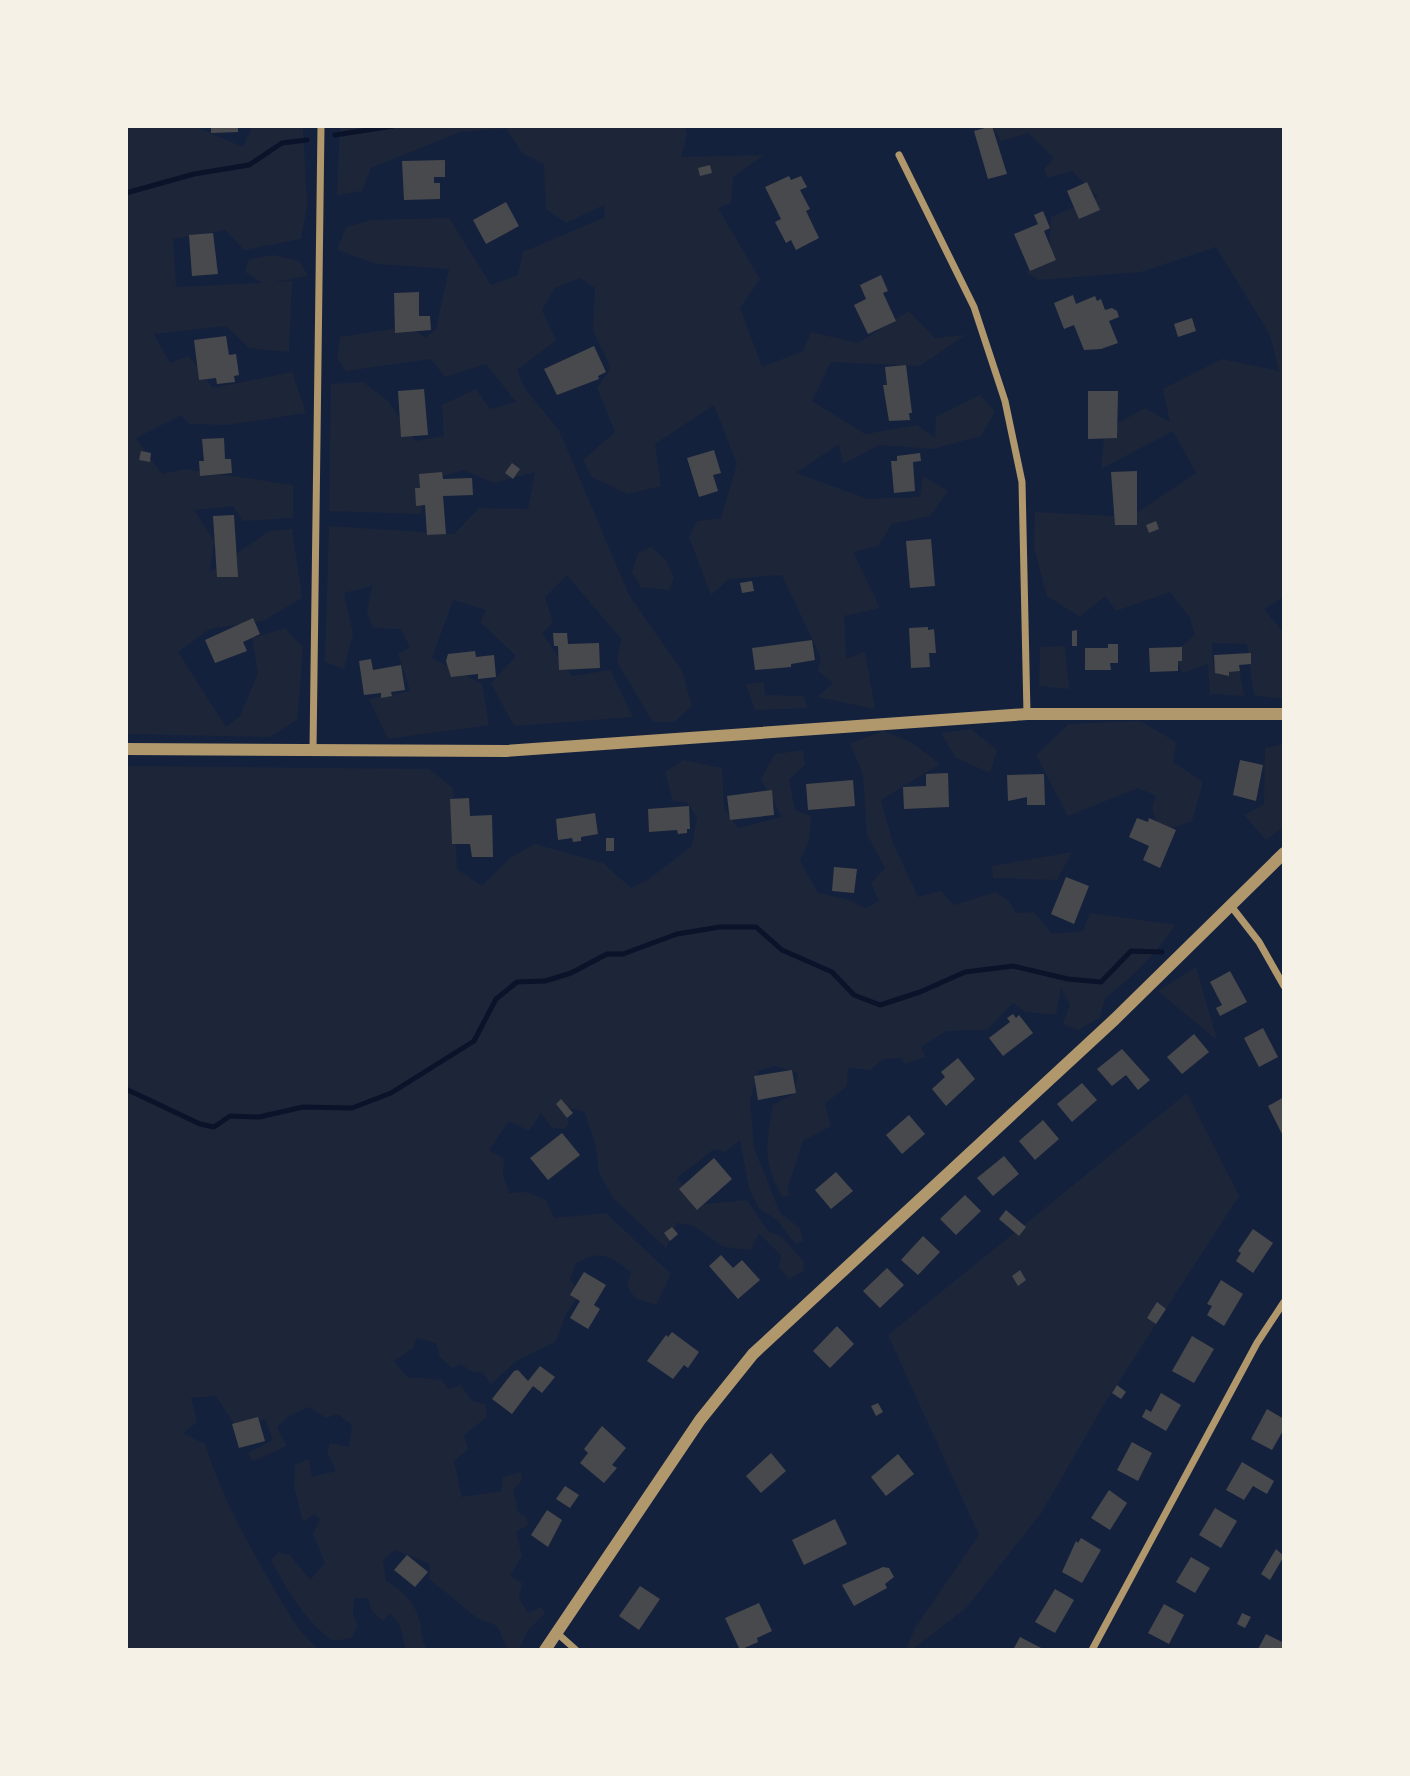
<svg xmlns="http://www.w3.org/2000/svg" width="1410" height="1776" font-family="Figtree,sans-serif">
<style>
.green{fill:#1d2539}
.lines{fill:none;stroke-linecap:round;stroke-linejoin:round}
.stream{stroke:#0b132b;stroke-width:5}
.building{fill:#48494c}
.minor{stroke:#b1986c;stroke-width:7}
.tertiary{stroke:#b1986c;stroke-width:12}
</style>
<rect width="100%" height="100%" fill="#14213d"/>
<!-- green -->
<g class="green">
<polygon points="126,126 194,126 243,147 252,126 303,127 307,206 301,239 244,250 225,230 173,239 176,287 262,283 245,272 249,259 274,255 299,261 308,276 274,282 292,281 289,352 249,348 226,326 154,334 170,363 189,356 213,388 292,372 306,413 228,425 190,424 181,415 136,438 162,474 185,469 293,485 293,518 243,521 233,506 194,510 214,541 210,572 269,531 292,529 302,598 263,621 210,629 178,652 226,727 240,716 258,673 252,638 285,628 303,647 297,720 270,737 126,734"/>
<polygon points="340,126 684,126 687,133 681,157 764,155 733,177 731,203 718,208 760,279 740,308 762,367 803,351 811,332 858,343 909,311 935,338 965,335 920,366 831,362 812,401 865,434 917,425 935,438 936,417 980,395 995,412 981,436 933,449 879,445 843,464 839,444 796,473 868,499 920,497 923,476 948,491 930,516 892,524 878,546 853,552 880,608 844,616 846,659 865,652 875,709 817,697 833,683 818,671 821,658 782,575 729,579 711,595 689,537 697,521 721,518 737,464 714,405 655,444 661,486 628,494 592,477 583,460 615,432 597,388 611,368 593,331 595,288 580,278 555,288 542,310 556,340 517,370 525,389 559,430 629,595 682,671 692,706 674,722 653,722 617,662 621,639 567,575 545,597 553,623 542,633 572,676 610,670 633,717 514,726 491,683 516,656 480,622 486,610 453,600 432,658 482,684 489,725 388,739 369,699 410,691 398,654 410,647 401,629 373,628 367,613 372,586 344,593 353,634 344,669 325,662 329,526 454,534 479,508 528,509 535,472 494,483 463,470 426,481 421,514 329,511 331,384 363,382 388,401 415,441 444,436 442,405 476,389 490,409 516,402 486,364 445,377 431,359 346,371 337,358 340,337 410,326 425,338 436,329 449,269 377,264 337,250 346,227 372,220 449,218 491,285 518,275 523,252 605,217 604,205 566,223 546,209 544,164 522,153 506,128 460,132 371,168 362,191 337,195"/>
<polygon points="992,126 1284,126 1284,597 1264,609 1284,633 1284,699 1254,695 1247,644 1212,643 1213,666 1238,663 1244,696 1210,694 1208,664 1182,673 1173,653 1195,635 1190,618 1170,592 1116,611 1105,596 1080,617 1047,596 1034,548 1035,512 1130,517 1196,473 1173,431 1101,469 1105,430 1145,408 1170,422 1163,389 1222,359 1279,371 1270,335 1216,247 1141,272 1038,280 1026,272 1049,256 1051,217 1098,197 1072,171 1047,178 1044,169 1054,158 1028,133 1001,141"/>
<polygon points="651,547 666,560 674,578 669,590 641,587 632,572 638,553"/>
<polygon points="1065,646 1069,689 1039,686 1040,647"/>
<polygon points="764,682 765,695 803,696 808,708 755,710 746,684"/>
<polygon points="1140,721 1176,742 1173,762 1203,782 1192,821 1160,832 1152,808 1156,796 1138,788 1068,816 1036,755 1069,724"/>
<polygon points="971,729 997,750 990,773 956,758 941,733"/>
<path d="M884 731 911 742 940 764 881 800 893 843 918 897 941 891 954 905 996 892 1009 901 1016 913 1034 912 1052 934 1083 931 1090 913 1175 925C1160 950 1129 981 1105 998L1100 1017 1078 1030 1063 1024 1070 1005 1061 987 1056 1015 1025 1012 1013 1003 987 1030 946 1031 921 1047 925 1057 905 1064 902 1058 883 1059 870 1070 848 1068 847 1086 825 1104 831 1126 803 1141 788 1187 789 1195 782 1197C762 1160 766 1144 773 1105L793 1094 798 1073 775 1066 758 1071 750 1101 754 1148 780 1213 800 1228 803 1241 795 1244 778 1221 759 1208 749 1188 740 1140 725 1152 714 1149 677 1178 697 1205 747 1200 768 1231 782 1237 804 1262 803 1271 789 1279 779 1267 781 1255 759 1233 751 1250 724 1247 694 1226 677 1223 666 1248 614 1199 599 1173 596 1147 585 1112 561 1106 569 1123 565 1129 552 1128 541 1113 529 1131 509 1121 489 1150 504 1159 503 1175 509 1193 528 1192 546 1200 554 1218 606 1213 671 1274 656 1305 635 1298 627 1286 631 1272C610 1256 601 1249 576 1263L570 1279 580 1293 566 1314 555 1342 516 1361 491 1384 482 1372H472L461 1364 452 1368 440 1357 436 1343 417 1338 413 1348 394 1361 407 1377 442 1380 448 1389 461 1385 472 1401 485 1404 487 1417 464 1435 468 1449 454 1461 462 1497 501 1491 503 1477 521 1472 522 1480 513 1490 518 1512 526 1517 528 1525 516 1532 522 1556 510 1576 522 1583 519 1598 528 1613 541 1607 545 1613 529 1629 518 1650H508L497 1626 477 1618 429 1579 430 1564 395 1550 383 1560 386 1581C404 1592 415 1601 420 1623 422 1634 421 1641 428 1650H406L400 1625 390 1613 383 1621 372 1611 368 1598H354L353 1615 358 1625 352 1638 333 1641C303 1619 289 1592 271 1560L278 1552 290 1555 310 1580 325 1563 313 1534 320 1520 315 1514 303 1522 294 1486 295 1465 309 1459 312 1477 336 1471 327 1451 330 1443 349 1447 352 1425 338 1414 326 1418 309 1407 289 1416 277 1427 287 1446 253 1461 248 1453 273 1440 265 1419 238 1430 216 1396 191 1398 197 1422 183 1433 205 1444C221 1494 243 1535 269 1580 284 1606 296 1630 319 1650H126V766L429 769 453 788 457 869 482 886 510 858 535 844 603 863 631 888 649 879 692 846 697 817 686 802 673 801 665 772 683 760 722 768 724 808 738 828 782 817 761 779 775 754 803 750 805 765 789 780 795 810 811 816 809 840 800 861 818 893 846 899 865 908 879 901 871 883 885 868 867 834 863 775 850 743Z"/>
<polygon points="1284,744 1284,826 1266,840 1244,815 1264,804 1265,748"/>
<polygon points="1072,852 1057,880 993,878 992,866"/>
<polygon points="1196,967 1217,1040 1158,991"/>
<polygon points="1187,1093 1239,1196 1103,1406 1042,1512 967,1607 912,1650 906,1650 915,1628 979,1535 888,1335"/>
</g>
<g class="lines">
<!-- stream -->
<g class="stream">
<polyline points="335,135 393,126"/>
<polyline points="126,193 194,174 249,165 282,143 307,140"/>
<polyline points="126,1089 200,1124 214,1127 230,1116 259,1117 303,1107 352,1108 391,1093 474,1041 496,999 517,982 545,981 571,973 607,954 623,954 677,934 720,927 756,927 782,950 832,972 854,995 880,1005 920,992 965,972 1013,966 1068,979 1101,982 1131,951 1162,952"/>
</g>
</g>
<!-- building -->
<g class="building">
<polygon points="211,126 238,126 238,132 211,133"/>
<polygon points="992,126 1007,174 988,179 974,131"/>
<polygon points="445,160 445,177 434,177 434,183 440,183 440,199 404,200 402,161"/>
<polygon points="710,165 712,173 700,176 698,168"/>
<polygon points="789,176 791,180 801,176 807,187 800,190 810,209 806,211 819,238 796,250 791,240 786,243 775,222 781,219 765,187"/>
<polygon points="1087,182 1100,210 1079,219 1067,191"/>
<polygon points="506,202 519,226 486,244 473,220"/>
<polygon points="1043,211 1050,228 1044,231 1056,260 1030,271 1014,234 1038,224 1034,215"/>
<polygon points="213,233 218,274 192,276 189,235"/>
<polygon points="881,275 888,291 883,293 896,321 868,334 854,305 866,299 860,285"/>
<polygon points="419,292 419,316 430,316 431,330 395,333 394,293"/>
<polygon points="1073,295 1076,304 1095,296 1097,301 1101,299 1105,310 1112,308 1117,311 1119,317 1109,321 1118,343 1101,349 1084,350 1074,325 1064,329 1054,303"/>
<polygon points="1192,318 1196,331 1178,337 1174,324"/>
<polygon points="226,336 229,355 236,354 239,375 234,376 235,382 217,384 216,378 199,380 194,340"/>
<polygon points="594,346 606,372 598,376 599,379 557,395 544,369"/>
<polygon points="906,365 912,413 909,413 910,420 889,421 883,385 887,385 885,367"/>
<polygon points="424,389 428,435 401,437 398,391"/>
<polygon points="1088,391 1118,391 1117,438 1088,439"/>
<polygon points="224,438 225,459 231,459 232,473 200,476 199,461 204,461 202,439"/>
<polygon points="714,450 721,473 713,475 718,491 699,497 687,458"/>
<polygon points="141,451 151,453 150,462 139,460"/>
<polygon points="920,453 921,461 913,462 915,491 894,493 891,461 897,461 897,456"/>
<polygon points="512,463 520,469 513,479 505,473"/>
<polygon points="1137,471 1137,525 1115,525 1111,472"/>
<polygon points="442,472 443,479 472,478 473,495 443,496 446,534 427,535 425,505 416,506 415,488 420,488 419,474"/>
<polygon points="234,515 238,577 217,577 213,516"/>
<polygon points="1156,521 1159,529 1149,533 1146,525"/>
<polygon points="931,539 935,586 910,588 906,541"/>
<polygon points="752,581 754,591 742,593 740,583"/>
<polygon points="253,618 260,634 243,642 247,651 215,663 205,640"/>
<polygon points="928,627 928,630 934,629 936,653 929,653 930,667 911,668 909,628"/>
<polygon points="1077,630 1077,646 1072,646 1072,631"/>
<polygon points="553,633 567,633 568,644 599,643 600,668 559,670 558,646 554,646"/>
<polygon points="812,640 815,660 791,664 791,667 755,670 752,648"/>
<polygon points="1108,644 1118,644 1118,663 1110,663 1111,670 1085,670 1085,648 1108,648"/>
<polygon points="1182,647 1182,661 1178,661 1178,671 1150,672 1149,648"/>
<polygon points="475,651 476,657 494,655 496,677 478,679 478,674 451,677 446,661 448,654"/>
<polygon points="1251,653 1251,664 1239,665 1240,671 1229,672 1229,676 1215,673 1214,655"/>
<polygon points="371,659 373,670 401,665 405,690 391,692 392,696 381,698 381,693 364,695 359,661"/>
<polygon points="1240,760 1263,765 1256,801 1233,795"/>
<polygon points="948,773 949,807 904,809 903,787 926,786 926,774"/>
<polygon points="1044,774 1045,805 1027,805 1027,797 1008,801 1007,775"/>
<polygon points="853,780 855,806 808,810 806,784"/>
<polygon points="772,790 774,815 730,820 727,796"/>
<polygon points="469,798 470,816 492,815 493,857 472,857 470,844 452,844 450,799"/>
<polygon points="689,806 690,829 687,829 687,833 678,834 677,830 649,832 648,809"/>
<polygon points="595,813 598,834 581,837 581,841 573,842 572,838 558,840 556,819"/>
<polygon points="1137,818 1148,822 1149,818 1176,830 1160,868 1143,860 1149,846 1129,837"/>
<rect x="606" y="838" width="8" height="13"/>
<polygon points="834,867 857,869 854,893 832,891"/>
<polygon points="1066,877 1089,886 1074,924 1051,914"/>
<polygon points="1230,971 1247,1002 1220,1016 1216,1008 1222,1005 1210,982"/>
<polygon points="1013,1014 1016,1018 1019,1015 1033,1033 1003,1056 989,1038 1010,1022 1007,1018"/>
<polygon points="1263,1028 1278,1057 1259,1067 1244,1038"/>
<polygon points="1194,1034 1209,1052 1182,1074 1167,1057"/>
<polygon points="1122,1049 1150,1080 1138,1090 1126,1075 1112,1086 1097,1069"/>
<polygon points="958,1058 975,1079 946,1106 932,1089 945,1077 941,1072"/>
<polygon points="792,1070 796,1093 758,1100 754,1076"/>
<polygon points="1082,1083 1097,1100 1072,1122 1057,1104"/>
<polygon points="1284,1097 1284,1138 1268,1106"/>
<polygon points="561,1099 573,1113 567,1118 556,1104"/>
<polygon points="909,1115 925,1134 902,1154 886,1135"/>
<polygon points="1043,1120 1059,1139 1035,1160 1019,1141"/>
<polygon points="562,1133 580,1155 548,1180 530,1158"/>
<polygon points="1004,1156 1019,1174 993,1196 977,1178"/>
<polygon points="714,1158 732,1179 697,1210 679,1189"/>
<polygon points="836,1172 853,1191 831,1209 815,1190"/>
<polygon points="965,1195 981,1211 956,1235 940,1219"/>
<polygon points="1006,1210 1026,1227 1019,1236 999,1219"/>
<polygon points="672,1227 678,1234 670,1241 664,1233"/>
<polygon points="1253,1229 1273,1243 1253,1273 1236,1261 1241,1253 1238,1251"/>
<polygon points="923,1236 940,1252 918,1275 901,1260"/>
<polygon points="721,1255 733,1268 742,1260 760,1280 738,1299 709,1266"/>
<polygon points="887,1268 904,1285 880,1308 863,1291"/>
<polygon points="1020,1270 1026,1280 1018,1286 1012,1276"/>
<polygon points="584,1272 606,1285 594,1305 600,1309 588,1329 570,1318 580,1301 570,1295"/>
<polygon points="1221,1280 1243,1294 1224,1326 1207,1315 1212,1306 1207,1304"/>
<polygon points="1157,1302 1166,1309 1156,1324 1147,1318"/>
<polygon points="837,1326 854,1344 830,1368 813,1351"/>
<polygon points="672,1332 699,1352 688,1368 684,1365 673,1379 647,1361 666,1335 668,1337"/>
<polygon points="1192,1336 1214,1349 1194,1383 1172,1371"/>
<polygon points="540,1366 555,1377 542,1393 533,1386 512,1414 492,1399 514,1371 518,1370 528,1381"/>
<polygon points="1117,1385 1126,1392 1121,1399 1112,1393"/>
<polygon points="1161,1393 1181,1405 1166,1431 1142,1417 1146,1409 1151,1412"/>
<polygon points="878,1403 883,1412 876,1416 871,1406"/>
<polygon points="1267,1409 1284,1419 1284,1429 1272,1450 1251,1439"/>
<polygon points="258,1417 265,1441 239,1448 232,1424"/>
<polygon points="602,1426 626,1448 612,1465 617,1468 604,1483 580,1463 588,1453 584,1449"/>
<polygon points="1132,1442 1152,1453 1138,1481 1117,1470"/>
<polygon points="771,1453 786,1471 761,1493 746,1476"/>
<polygon points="898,1454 914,1474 886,1496 871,1477"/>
<polygon points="1242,1462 1274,1481 1267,1494 1253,1486 1244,1500 1226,1490"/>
<polygon points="565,1486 579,1495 570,1508 556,1499"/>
<polygon points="1109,1490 1127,1503 1110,1530 1091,1518"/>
<polygon points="1215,1508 1237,1521 1221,1548 1199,1535"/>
<polygon points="547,1510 562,1520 548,1547 531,1535"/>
<polygon points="835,1519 847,1544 804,1565 792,1540"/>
<polygon points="1081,1538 1101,1550 1082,1583 1062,1572 1076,1541 1078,1543"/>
<polygon points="1276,1549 1284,1556 1270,1580 1261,1574"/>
<polygon points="407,1555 428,1572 415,1587 394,1570"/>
<polygon points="1191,1557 1210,1568 1195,1593 1176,1582"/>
<polygon points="883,1567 889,1568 894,1577 885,1584 887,1588 854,1606 842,1585"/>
<polygon points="640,1586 660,1599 639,1630 619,1616"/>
<polygon points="1055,1589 1074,1600 1055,1633 1035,1622"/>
<polygon points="759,1603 772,1631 757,1638 758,1642 740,1650 725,1618"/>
<polygon points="1164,1604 1184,1615 1169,1644 1148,1633"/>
<polygon points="1242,1613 1251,1617 1245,1628 1237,1624"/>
<polygon points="1266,1634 1284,1643 1284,1650 1258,1649"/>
<polygon points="1020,1637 1045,1650 1013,1650"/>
</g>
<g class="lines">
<!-- minor -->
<g class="minor">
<polyline points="899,155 974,307 1005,401 1022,482 1027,714"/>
<polyline points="313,750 321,126"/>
<polyline points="1231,906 1259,942 1284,986"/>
<polyline points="557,1633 576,1650"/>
<polyline points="1092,1650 1257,1343 1284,1302"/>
</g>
<!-- tertiary -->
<g class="tertiary">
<polyline points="126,749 506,751 1027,714 1284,714"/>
<polyline points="545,1650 700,1420 753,1354 1115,1019 1284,853"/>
</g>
</g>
<!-- border -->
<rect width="1410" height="1776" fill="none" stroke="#f6f1e7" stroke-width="256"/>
</svg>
